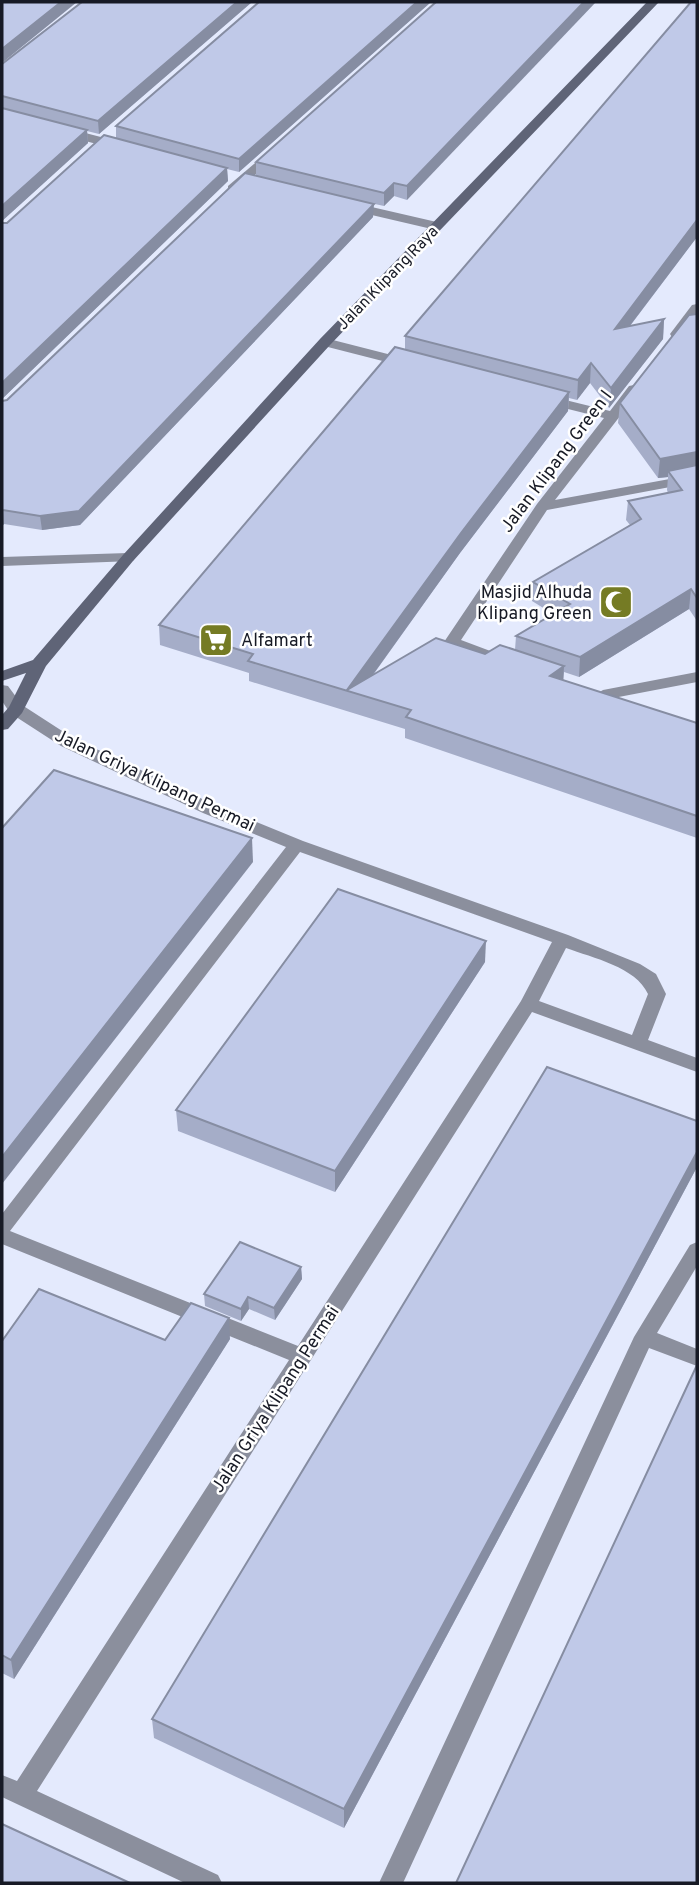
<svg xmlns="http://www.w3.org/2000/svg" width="699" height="1885" font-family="Overpass,sans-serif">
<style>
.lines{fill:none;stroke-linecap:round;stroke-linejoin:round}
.minor{fill:#8b8f9d;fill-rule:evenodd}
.secondary{fill:#5f6477;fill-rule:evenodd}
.wall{fill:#a5adc8}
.shaded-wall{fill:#868da2}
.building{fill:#c0c9e8;stroke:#868da2;stroke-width:2}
.labels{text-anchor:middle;stroke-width:5;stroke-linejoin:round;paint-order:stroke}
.far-street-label{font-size:16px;fill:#171a25;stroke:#fff}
.street-label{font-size:18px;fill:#171a25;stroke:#fff}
.poi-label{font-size:18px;fill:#171a25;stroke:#fff;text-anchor:end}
</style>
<rect width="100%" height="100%" fill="#e4eafd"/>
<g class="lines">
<!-- minor -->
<g class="minor">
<polygon points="66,128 124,143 126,146 120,150 62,135 62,129"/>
<polygon points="273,148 279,152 277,155 236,192 228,192 228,186"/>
<polygon points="350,202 441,223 442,226 436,230 346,209 344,206"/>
<polygon points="697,304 697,317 682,337 672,337 670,334 692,305"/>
<polygon points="325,338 415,361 417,364 410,368 320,345 318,342"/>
<polygon points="634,385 641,389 555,500 697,474 697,482 547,510 461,640 501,655 503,658 501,661 489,661 447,645 444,642 537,504 604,418 540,402 540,396 545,395 610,411 629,386"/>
<polygon points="128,553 133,555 135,558 133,561 2,566 2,557"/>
<polygon points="697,672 697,682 603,700 595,695 603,690"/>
<path d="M2 685 8 686 22 705 73 738 215 805 303 841 568 935 640 964 656 974 666 994 648 1040 697 1058V1072L532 1012 37 1791 218 1875 222 1883H185L2 1797V1775L17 1781 289 1360 2 1244V1214L286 847 203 813 61 746 10 713 2 701ZM300 852 552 942 521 1001 298 1346 10 1231ZM566 948C593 958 636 967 648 994L632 1035 539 1001Z"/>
<polygon points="697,1242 697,1266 657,1333 697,1349 697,1366 649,1348 403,1883 379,1883 634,1337 690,1245"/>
</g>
<!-- secondary -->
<polygon class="secondary" points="647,2 659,2 330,345 133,561 46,666 22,713 8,729 2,730 2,715 9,707 26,673 2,681 2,671 33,660 123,555 320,339"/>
</g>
<!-- wall -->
<g class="wall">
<polygon points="82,2 252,2 99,134 87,131 88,143 2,221 2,64"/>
<polygon points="259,2 431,2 239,172 227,169 228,181 2,399 2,223 7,223 116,138 116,126"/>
<polygon points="436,2 407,200 394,196 384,206 343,197 373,217 80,525 42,530 4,524 2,526 2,401 7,400 256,175 256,162"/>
<polygon points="697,2 697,237 630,326 664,319 663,339 609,408 590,383 577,400 569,398 568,411 460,553 373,675 485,654 515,650 516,636 553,614 532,601 533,582 630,525 626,520 628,501 668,493 667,490 668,477 658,478 618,423 620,403 697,314 697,621 689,609 579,677 564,672 563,680 697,723 697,838 405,738 405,729 249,681 249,673 160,645 159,625 405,350 405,336"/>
<polygon points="485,962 335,1192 178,1131 176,1110"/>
<polygon points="697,1121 697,1167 344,1828 154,1738 152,1719"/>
<polygon points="301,1267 302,1279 275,1320 249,1309 241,1321 205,1306 204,1294"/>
<polygon points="230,1339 14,1679 2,1673 2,1341"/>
</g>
<!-- shaded-wall -->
<g class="shaded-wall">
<polygon points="61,2 77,2 2,63 2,49"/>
<polygon points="237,2 252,2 99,134 98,121"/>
<polygon points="417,2 431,2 239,172 239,159"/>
<polygon points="584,2 596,2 407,200 407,186"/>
<polygon points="87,130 88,143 2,221 2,206"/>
<polygon points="227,168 228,181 2,399 2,383"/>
<polygon points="394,183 394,196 384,206 384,193"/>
<polygon points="374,204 373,217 80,525 42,530 40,516"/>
<polygon points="697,220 697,237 613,348 615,329"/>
<polygon points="664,319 663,339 609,408 611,388"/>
<polygon points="591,363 590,383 577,400 578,380"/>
<polygon points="569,392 568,411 460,553 359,694 347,690 461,533"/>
<polygon points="697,452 697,465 668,471 668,477 658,478 660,459"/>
<polygon points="3,510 4,524 2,526 2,511"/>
<polygon points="691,589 689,609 579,677 580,657"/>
<polygon points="564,666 563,687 550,676"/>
<polygon points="252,838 253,862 2,1184 2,1157"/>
<polygon points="486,941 485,962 335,1192 335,1171"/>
<polygon points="697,1152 697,1167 344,1828 344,1809"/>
<polygon points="301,1267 302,1279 275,1320 274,1308"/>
<polygon points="248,1297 249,1309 241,1321 241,1309"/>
<polygon points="229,1318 230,1339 14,1679 11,1660"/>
</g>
<!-- building -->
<g class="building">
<polygon points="2,2 61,2 2,49"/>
<polygon points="82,2 237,2 98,121 2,96 2,64"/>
<polygon points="259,2 417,2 239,159 116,126"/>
<polygon points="436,2 584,2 407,186 394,183 384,193 256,162"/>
<polygon points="691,2 697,2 697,220 615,329 664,319 611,388 591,363 578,380 405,336"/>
<polygon points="2,108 87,130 2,206"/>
<polygon points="104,135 227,168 2,383 2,223 7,223"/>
<polygon points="245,173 374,204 79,511 40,516 3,510 2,511 2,401 7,400"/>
<polygon points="697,314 697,452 660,459 620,403 689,315"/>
<polygon points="395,347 569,392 461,533 347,690 436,638 485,654 500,645 564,666 550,676 697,723 697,816 406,717 411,710 248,661 253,654 159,625"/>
<polygon points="697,465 697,598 691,589 580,657 516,636 570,604 533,582 641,519 628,501 682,490 668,471"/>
<polygon points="54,770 252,838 2,1157 2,828"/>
<polygon points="338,889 486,941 335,1171 176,1110"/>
<polygon points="547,1067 697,1121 697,1152 344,1809 152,1719"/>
<polygon points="240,1242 301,1267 274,1308 248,1297 241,1309 204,1294"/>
<polygon points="39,1289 165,1340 191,1303 229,1318 11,1660 2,1655 2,1341"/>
<polygon points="697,1365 697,1883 456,1883"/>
<polygon points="2,1824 130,1883 2,1883"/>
</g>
<!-- icons -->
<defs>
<g id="mosque-square" transform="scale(1.75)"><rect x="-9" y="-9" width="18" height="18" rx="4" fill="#757b24" stroke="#fff"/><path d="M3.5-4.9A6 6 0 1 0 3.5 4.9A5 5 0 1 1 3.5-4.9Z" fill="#fff"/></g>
<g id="supermarket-square" transform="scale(1.75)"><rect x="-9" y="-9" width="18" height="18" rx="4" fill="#757b24" stroke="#fff"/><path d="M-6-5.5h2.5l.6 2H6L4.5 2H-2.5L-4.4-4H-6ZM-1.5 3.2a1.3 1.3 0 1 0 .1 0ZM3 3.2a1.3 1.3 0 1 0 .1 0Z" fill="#fff"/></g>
</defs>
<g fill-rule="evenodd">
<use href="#mosque-square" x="616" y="602"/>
<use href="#supermarket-square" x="216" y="640"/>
</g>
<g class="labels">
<!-- far-street labels -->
<g class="far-street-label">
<text transform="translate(387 277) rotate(-46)" y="6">Jalan Klipang Raya</text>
</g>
<!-- street labels -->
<g class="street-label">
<text transform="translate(556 461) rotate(-53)" y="6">Jalan Klipang Green I</text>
<text transform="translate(155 780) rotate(25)" y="6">Jalan Griya Klipang Permai</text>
<text transform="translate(275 1399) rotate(-57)" y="6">Jalan Griya Klipang Permai</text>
</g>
<!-- poi labels -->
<g class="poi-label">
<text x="592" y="598">Masjid Alhuda<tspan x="592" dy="21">Klipang Green</tspan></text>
<text x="241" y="646" text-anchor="start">Alfamart</text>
</g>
</g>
<!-- border -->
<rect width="699" height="1885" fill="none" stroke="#171a25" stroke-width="7"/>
</svg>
